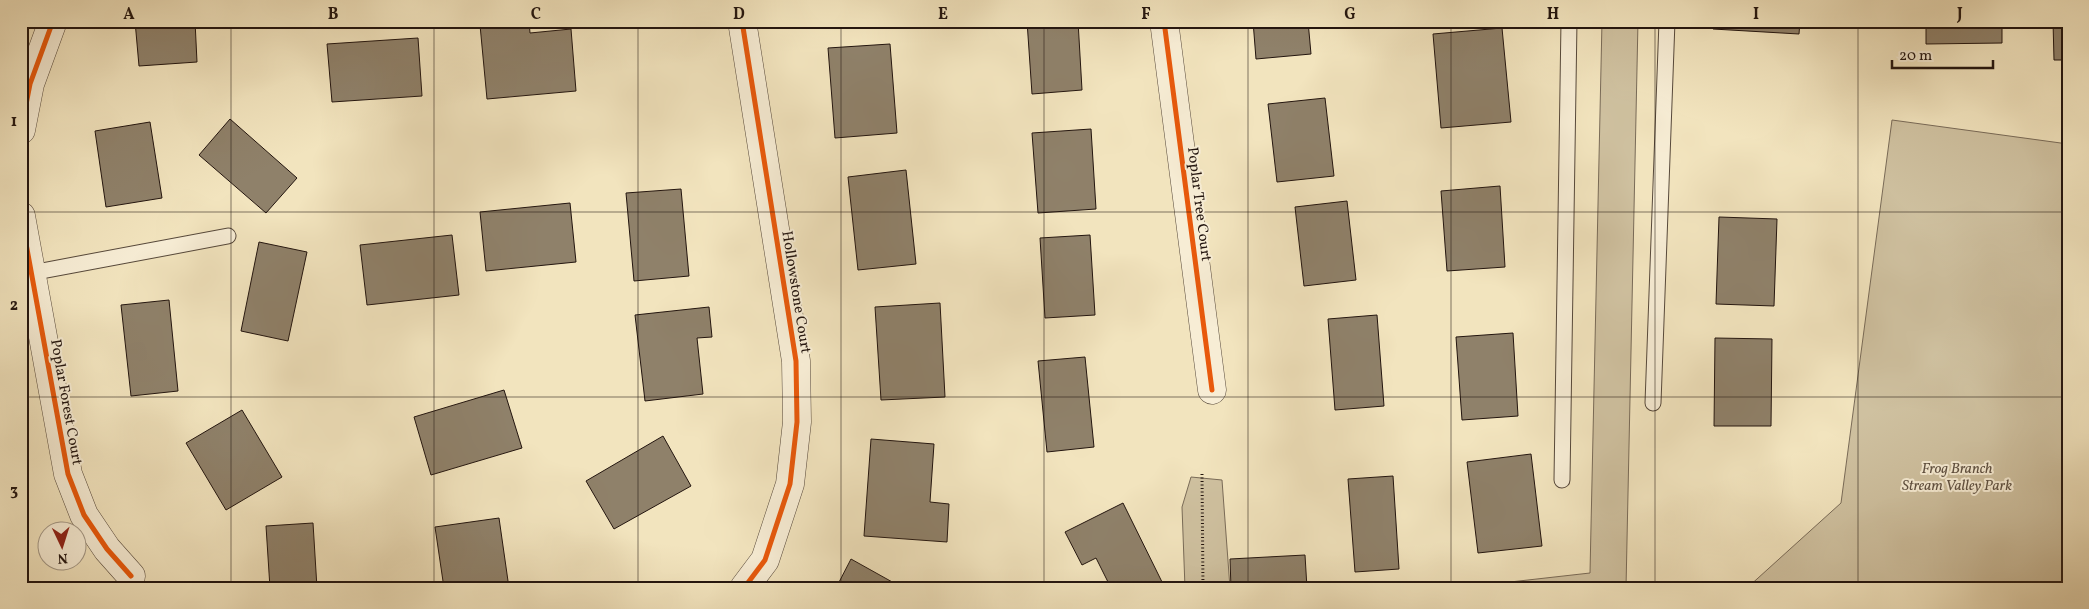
<svg xmlns="http://www.w3.org/2000/svg" width="2089" height="609" font-family="Vollkorn,serif">
<style>
.green{fill:#cfc1a0;stroke:#796b58}
.building{fill:#8f816a;stroke:#23150f}
.lines{fill:none;stroke-linecap:round;stroke-linejoin:round}
.service-casing{stroke:#57493b;stroke-width:17}
.minor-casing{stroke:#57493b;stroke-width:29}
.path{stroke:#23150f;stroke-width:3;stroke-dasharray:1 2.5;stroke-linecap:butt}
.service{stroke:#f7edd5;stroke-width:15}
.minor{stroke:#f7edd5;stroke-width:28}
.cycleway-casing{stroke:#f7edd5;stroke-width:8}
.cycleway{stroke:#e8590c;stroke-width:5}
.grid{fill:none;stroke:#23150f;stroke-width:1;stroke-opacity:0.55}
.labels{text-anchor:middle;stroke-width:4;stroke-linejoin:round;paint-order:stroke}
.street-label{font-size:15px;fill:#23150f;stroke:#f7edd5}
.park-label{font-size:15px;font-style:italic;fill:#5f5142;stroke:#f7edd5}
.neatline{fill:none;stroke:#23150f;stroke-width:2}
.grid-label{font-size:16px;text-anchor:middle;font-weight:bold;fill:#23150f}
</style>
<rect width="100%" height="100%" fill="#f2e4be"/>
<filter id="stains"><feTurbulence type="fractalNoise" baseFrequency=".004" numOctaves="4"/><feColorMatrix values="0 0 0 0 .2 0 0 0 0 .09 0 0 0 0 .02 0 0 0 .5 -.17"/></filter>
<radialGradient id="worn" r=".72"><stop offset=".6" stop-color="#630" stop-opacity="0"/><stop offset="1" stop-color="#630" stop-opacity=".3"/></radialGradient>
<!-- green -->
<g class="green">
<polygon points="1602,21 1638,21 1626,588 1457,588 1590,573"/>
<polygon points="1892,120 2068,144 2068,588 1747,588 1841,503"/>
<polygon points="1191,477 1222,480 1230,588 1185,588 1182,507"/>
</g>
<!-- building -->
<g class="building">
<polygon points="135,21 195,21 197,62 139,66"/>
<polygon points="529,21 530,33 571,29 576,91 487,99 480,25"/>
<polygon points="1027,21 1078,21 1082,90 1032,94"/>
<polygon points="1253,21 1308,21 1311,54 1256,59"/>
<polygon points="1714,21 1800,21 1799,34 1713,29"/>
<polygon points="1926,21 2002,21 2002,43 1926,44"/>
<polygon points="2053,21 2068,21 2068,60 2054,60"/>
<polygon points="1502,28 1511,122 1441,128 1433,34"/>
<polygon points="418,38 422,96 332,102 327,44"/>
<polygon points="890,44 897,133 835,138 828,48"/>
<polygon points="1325,98 1334,176 1277,182 1268,104"/>
<polygon points="230,119 297,178 266,213 199,155"/>
<polygon points="150,122 162,198 106,207 95,131"/>
<polygon points="1091,129 1096,209 1038,213 1032,133"/>
<polygon points="906,170 916,264 858,270 848,177"/>
<polygon points="1500,186 1505,267 1447,271 1441,191"/>
<polygon points="681,189 689,276 634,281 626,193"/>
<polygon points="1347,201 1356,280 1304,286 1295,207"/>
<polygon points="570,203 576,262 486,271 480,212"/>
<polygon points="1719,217 1777,219 1774,306 1716,304"/>
<polygon points="452,235 459,295 367,305 360,245"/>
<polygon points="1090,235 1095,315 1045,318 1040,238"/>
<polygon points="259,242 307,252 288,341 241,331"/>
<polygon points="169,300 178,391 131,396 121,305"/>
<polygon points="940,303 945,397 881,400 875,307"/>
<polygon points="709,307 712,337 697,338 703,394 645,401 635,315"/>
<polygon points="1377,315 1384,406 1335,410 1328,319"/>
<polygon points="1513,333 1518,416 1462,420 1456,337"/>
<polygon points="1715,338 1772,339 1771,426 1714,426"/>
<polygon points="1085,357 1094,447 1047,452 1038,361"/>
<polygon points="504,390 522,448 431,475 414,417"/>
<polygon points="242,410 282,477 226,510 186,443"/>
<polygon points="663,436 691,486 614,529 586,481"/>
<polygon points="871,439 934,444 930,502 949,504 947,542 864,536"/>
<polygon points="1531,454 1542,546 1478,553 1467,462"/>
<polygon points="1393,476 1399,569 1355,572 1348,479"/>
<polygon points="1123,503 1165,588 1111,588 1096,558 1082,565 1065,532"/>
<polygon points="499,518 509,588 444,588 435,527"/>
<polygon points="313,523 317,588 270,588 266,526"/>
<polygon points="1305,555 1307,588 1231,588 1230,559"/>
<polygon points="851,559 903,588 836,588"/>
</g>
<g class="lines">
<!-- service casing -->
<g class="service-casing">
<g id="service">
<polyline points="31,273 228,236"/>
<polyline points="1653,403 1667,21"/>
<polyline points="1562,480 1569,21"/>
</g>
</g>
<!-- minor casing -->
<g class="minor-casing">
<g id="minor">
<polyline points="742,21 796,361 797,422 790,484 765,560 744,588"/>
<polyline points="1164,21 1212,390"/>
<polyline points="21,130 30,84 53,21"/>
<polyline points="21,216 68,474 84,515 107,549 131,576"/>
</g>
</g>
<!-- path -->
<polyline class="path" points="1202,474 1203,588"/>
<!-- service -->
<use href="#service" class="service"/>
<!-- minor -->
<use href="#minor" class="minor"/>
<!-- cycleway casing -->
<g class="cycleway-casing">
<g id="cycleway">
<polyline points="742,21 796,361 797,422 790,484 765,560 744,588"/>
<polyline points="1164,21 1212,390"/>
<polyline points="21,130 30,84 53,21"/>
<polyline points="21,216 68,474 84,515 107,549 131,576"/>
</g>
</g>
<!-- cycleway -->
<use href="#cycleway" class="cycleway"/>
</g>
<!-- grid -->
<path class="grid" d="M231 21V588M434 21V588M638 21V588M841 21V588M1044 21V588M1248 21V588M1451 21V588M1655 21V588M1858 21V588M21 212H2068M21 397H2068"/>
<g class="labels">
<!-- street labels -->
<g class="street-label">
<text transform="translate(1200 204) rotate(83)" y="5">Poplar Tree Court</text>
<text transform="translate(797 292) rotate(81)" y="5">Hollowstone Court</text>
<text transform="translate(67 402) rotate(80)" y="5">Poplar Forest Court</text>
</g>
<!-- park labels -->
<g class="park-label">
<text x="1957" y="473">Frog Branch<tspan x="1957" dy="17">Stream Valley Park</tspan></text>
</g>
</g>
<!-- margin -->
<rect width="2089" height="609" fill="none" stroke="#f2e4be" stroke-width="55"/>
<!-- north arrow -->
<g transform="translate(62 546) rotate(176)"><circle r="24" fill="#f7edd5" stroke="#a29786"/>
<path d="M0-4L9 19L0 12L-9 19Z" fill="#8f2418"/>
<text y="-8" font-size="14" font-weight="bold" text-anchor="middle" fill="#23150f">N</text>
</g>
<!-- scale -->
<path d="M1892 60v8h101v-8" fill="none" stroke="#23150f" stroke-width="2.5"/>
<text x="1899" y="60" font-size="15" fill="#23150f" stroke="#f7edd5" stroke-width="4" paint-order="stroke">20 m</text>
<rect x="28" y="28" width="2034" height="554" class="neatline"/>
<g class="grid-label">
<text x="129" y="19">A</text>
<text x="333" y="19">B</text>
<text x="536" y="19">C</text>
<text x="739" y="19">D</text>
<text x="943" y="19">E</text>
<text x="1146" y="19">F</text>
<text x="1350" y="19">G</text>
<text x="1553" y="19">H</text>
<text x="1756" y="19">I</text>
<text x="1960" y="19">J</text>
<text x="14" y="126">1</text>
<text x="14" y="310">2</text>
<text x="14" y="495">3</text>
</g>
<rect width="100%" height="100%" filter="url(#stains)"/>
<rect width="100%" height="100%" fill="url(#worn)"/>
</svg>
